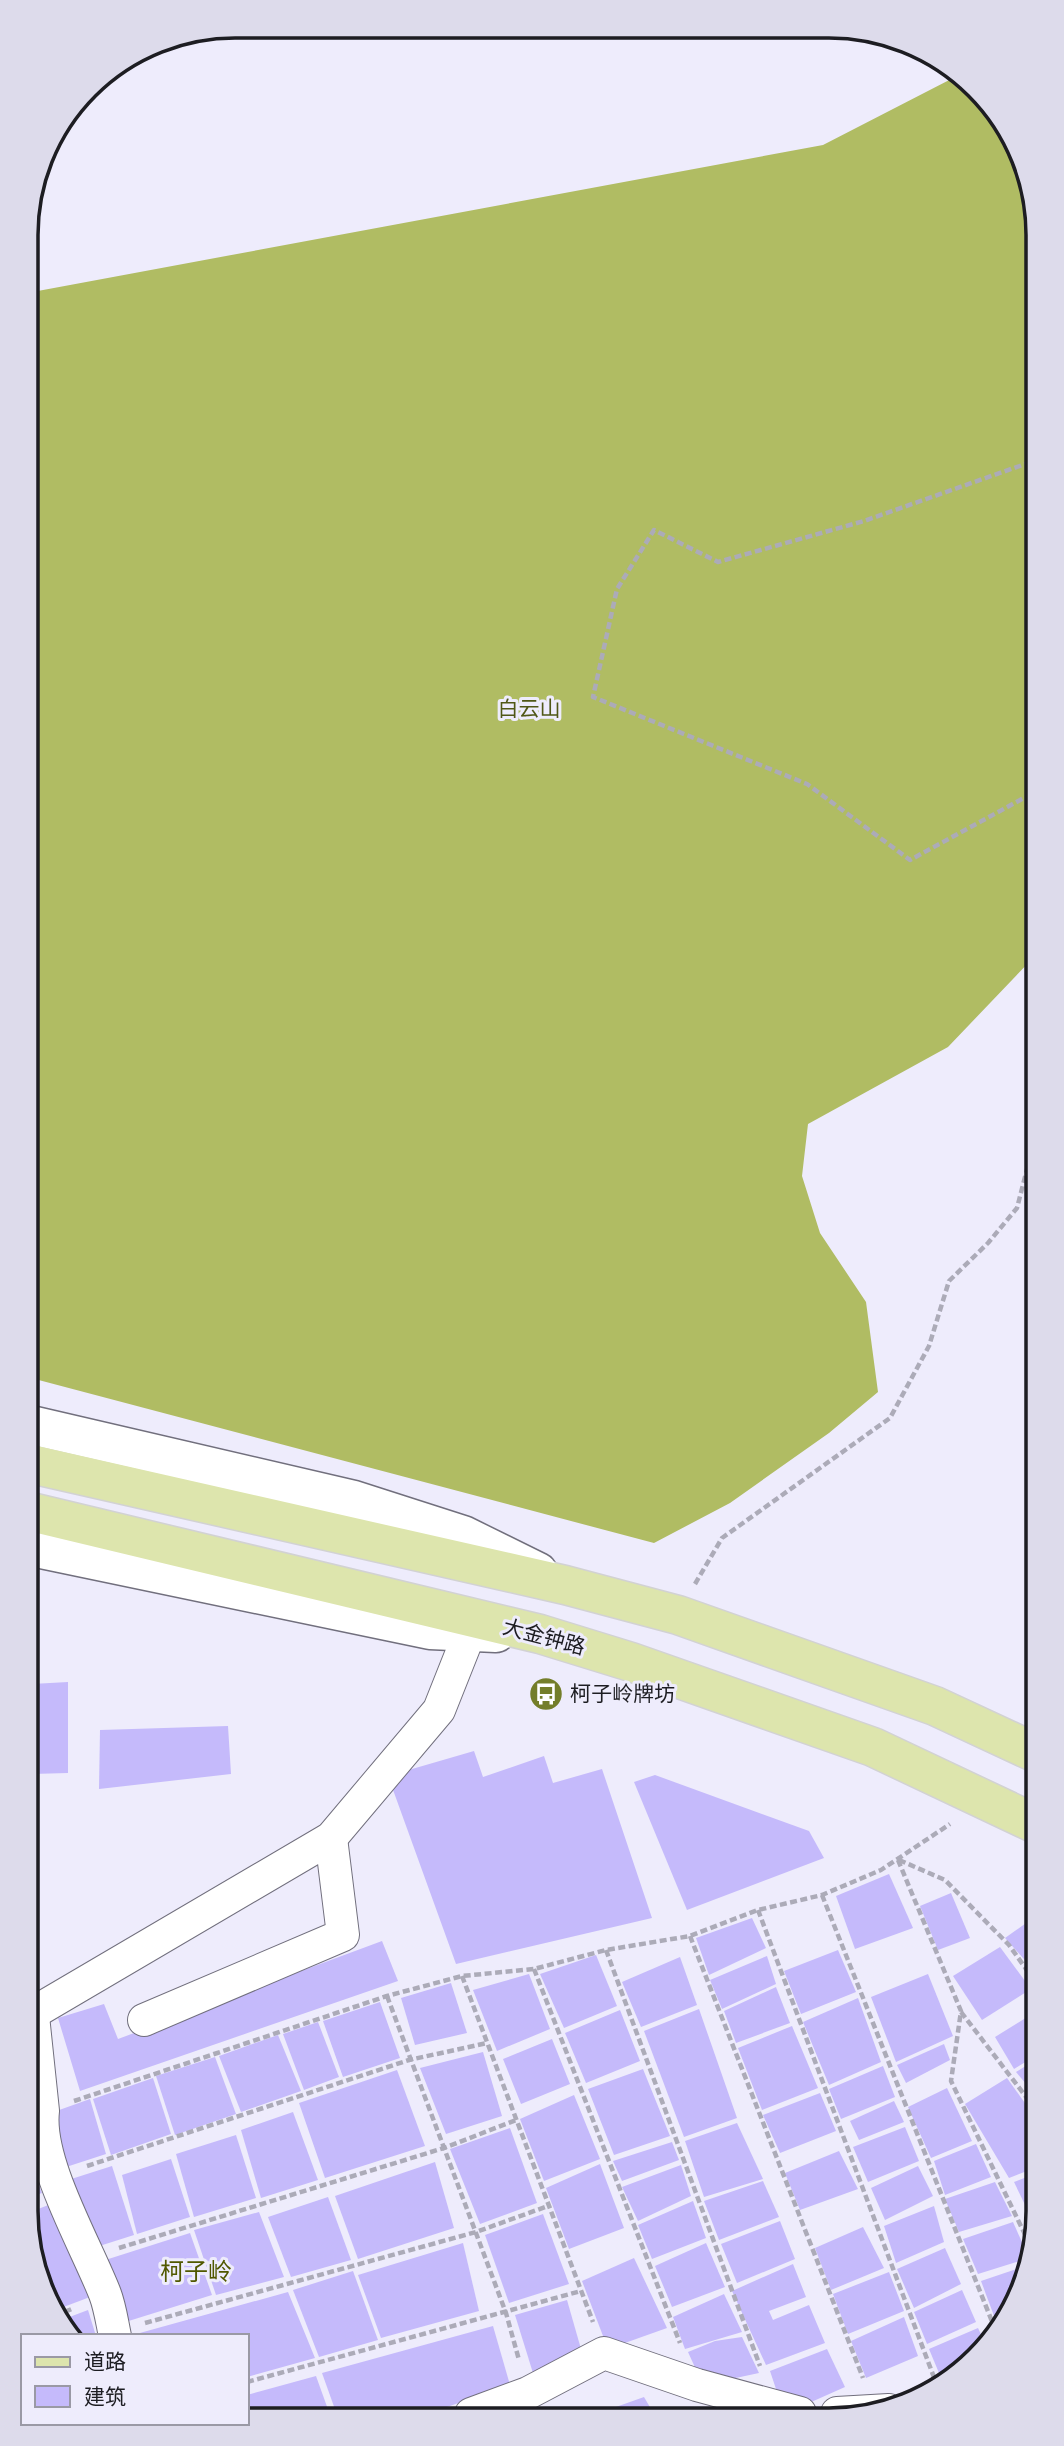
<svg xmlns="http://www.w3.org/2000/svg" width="1064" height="2446" font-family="'Exo 2','Noto Sans SC',sans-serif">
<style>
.forest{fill:#b0bc63}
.building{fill:#c5bafb}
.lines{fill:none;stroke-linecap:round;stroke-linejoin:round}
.minor-casing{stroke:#716f7d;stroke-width:34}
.tertiary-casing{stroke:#716f7d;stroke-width:41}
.primary-casing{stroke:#d2d2d3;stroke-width:41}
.path{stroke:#acabb8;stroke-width:4.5;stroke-dasharray:7 3.5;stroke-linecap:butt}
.minor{stroke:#fff;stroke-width:32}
.tertiary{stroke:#fff;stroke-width:38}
.primary{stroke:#dde5ad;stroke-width:38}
.labels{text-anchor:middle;stroke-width:6;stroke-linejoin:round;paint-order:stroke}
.park-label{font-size:21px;fill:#505717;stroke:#eeecfc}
.street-label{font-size:21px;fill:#1d1d22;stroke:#eeecfc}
.poi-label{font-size:21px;fill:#1d1d22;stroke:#eeecfc;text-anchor:start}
.quarter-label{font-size:24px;fill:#515800;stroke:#eeecfc}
.rim{fill:none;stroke:#1d1d22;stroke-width:3.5}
</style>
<rect width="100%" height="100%" fill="#eeecfc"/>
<!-- forest -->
<polygon class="forest" points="959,75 967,79 1009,131 1030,181 1033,958 948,1047 808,1124 802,1176 820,1233 866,1302 878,1392 829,1433 730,1503 654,1543 31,1378 27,293 823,145"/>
<!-- building -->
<g class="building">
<polygon points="68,1682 68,1773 32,1774 32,1684"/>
<polygon points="228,1726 231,1774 99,1789 100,1730"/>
<polygon points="474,1751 483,1777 544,1756 553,1783 602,1769 652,1918 456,1964 388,1776"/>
<polygon points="655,1775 809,1831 824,1858 687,1910 634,1782"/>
<polygon points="889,1874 913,1928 855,1949 836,1896"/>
<polygon points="951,1893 970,1938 938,1950 920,1906"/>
<polygon points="1036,1916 1036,1967 1033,1969 1005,1938"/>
<polygon points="752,1918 766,1948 709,1975 696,1938"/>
<polygon points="382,1941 398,1981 80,2091 58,2018 104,2004 118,2039"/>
<polygon points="1000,1947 1031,1989 982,2020 953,1976"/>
<polygon points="838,1950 856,1992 801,2014 784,1971"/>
<polygon points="596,1955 617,2006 564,2028 540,1974"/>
<polygon points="767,1956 776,1984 722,2009 710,1980"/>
<polygon points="680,1957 697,2005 641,2027 622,1982"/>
<polygon points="529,1974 550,2029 497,2051 473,1990"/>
<polygon points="928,1974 953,2036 896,2062 871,1997"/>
<polygon points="451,1983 467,2033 415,2045 401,1998"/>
<polygon points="776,1987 790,2023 736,2043 724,2011"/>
<polygon points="858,1998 881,2062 829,2085 803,2022"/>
<polygon points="380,2002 400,2058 343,2077 323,2021"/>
<polygon points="699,2009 737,2118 684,2137 644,2031"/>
<polygon points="620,2010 640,2061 586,2083 565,2033"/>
<polygon points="1037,2011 1037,2055 1014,2069 995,2037"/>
<polygon points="318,2022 339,2077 304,2090 283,2034"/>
<polygon points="792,2026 818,2088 762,2110 738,2048"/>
<polygon points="278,2035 301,2091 241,2112 219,2056"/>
<polygon points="552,2039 570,2084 521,2104 503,2059"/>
<polygon points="944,2044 950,2060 906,2083 897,2065"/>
<polygon points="483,2052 502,2116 446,2134 420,2068"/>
<polygon points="215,2057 236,2114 175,2135 156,2076"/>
<polygon points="1037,2059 1037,2097 1016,2072"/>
<polygon points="883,2066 895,2097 841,2119 829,2089"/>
<polygon points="643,2069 670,2136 614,2155 588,2089"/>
<polygon points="397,2070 425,2146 325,2178 299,2103"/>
<polygon points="153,2078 171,2134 111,2155 93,2099"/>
<polygon points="1007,2078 1037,2120 1037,2167 1009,2178 965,2104"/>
<polygon points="947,2088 972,2141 931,2158 908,2107"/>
<polygon points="820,2093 836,2131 780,2153 763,2115"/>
<polygon points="574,2095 600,2159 544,2181 520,2119"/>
<polygon points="90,2099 106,2154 60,2169 48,2114"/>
<polygon points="894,2101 904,2122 859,2140 850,2121"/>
<polygon points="293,2112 318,2180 261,2198 241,2130"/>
<polygon points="737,2123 763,2179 704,2197 685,2141"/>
<polygon points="905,2127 919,2161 868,2182 853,2147"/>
<polygon points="510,2128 537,2203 480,2224 450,2149"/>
<polygon points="236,2135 256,2198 194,2217 176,2154"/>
<polygon points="672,2142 679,2160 622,2181 613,2161"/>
<polygon points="976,2144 991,2177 945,2195 934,2161"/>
<polygon points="839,2151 858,2189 800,2210 785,2173"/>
<polygon points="171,2159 190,2217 137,2234 122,2175"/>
<polygon points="435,2162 454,2228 358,2259 335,2196"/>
<polygon points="600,2164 624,2228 569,2249 546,2188"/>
<polygon points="681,2165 691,2196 638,2221 622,2187"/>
<polygon points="112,2166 134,2235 90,2249 65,2181"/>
<polygon points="918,2166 933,2196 885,2220 871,2188"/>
<polygon points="33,2170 42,2193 33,2196"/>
<polygon points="1037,2173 1037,2206 1027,2209 1014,2182"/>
<polygon points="763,2181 779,2217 719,2240 704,2201"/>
<polygon points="995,2182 1012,2216 959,2232 945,2199"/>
<polygon points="328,2197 351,2260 291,2277 268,2217"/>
<polygon points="693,2201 706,2238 652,2259 638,2225"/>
<polygon points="51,2204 90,2297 53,2311 34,2265 33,2211"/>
<polygon points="934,2206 944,2242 896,2263 884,2226"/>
<polygon points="259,2212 284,2277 216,2295 194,2230"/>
<polygon points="543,2214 569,2284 509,2303 485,2235"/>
<polygon points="780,2221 795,2259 737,2283 721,2244"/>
<polygon points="1013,2222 1029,2258 978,2274 963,2239"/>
<polygon points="863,2227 884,2268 831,2290 815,2248"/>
<polygon points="190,2233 212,2295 119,2324 99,2262"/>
<polygon points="463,2243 479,2311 381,2338 358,2275"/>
<polygon points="706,2243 725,2287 672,2307 655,2266"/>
<polygon points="945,2248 961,2284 914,2308 897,2269"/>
<polygon points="634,2258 667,2328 608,2349 582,2281"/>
<polygon points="793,2264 806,2297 769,2311 773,2320 809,2305 825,2343 766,2365 732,2291"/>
<polygon points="1028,2265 1022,2290 1003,2322 997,2324 981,2281"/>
<polygon points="353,2271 378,2340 319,2357 293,2290"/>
<polygon points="889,2272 904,2311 848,2334 833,2294"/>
<polygon points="962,2290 976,2322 927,2344 914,2312"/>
<polygon points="288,2292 315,2358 247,2377 247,2336 129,2336"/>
<polygon points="724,2294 742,2332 685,2349 673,2317"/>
<polygon points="567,2300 583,2356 533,2373 515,2315"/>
<polygon points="88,2310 96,2336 71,2336 59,2321"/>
<polygon points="904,2317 918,2356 866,2378 851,2341"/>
<polygon points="493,2326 510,2385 424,2415 337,2415 322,2373"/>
<polygon points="978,2328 986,2345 944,2385 929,2349"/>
<polygon points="742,2337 759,2373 703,2385 688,2352 715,2341"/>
<polygon points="827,2349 845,2387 800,2407 778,2395 770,2371"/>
<polygon points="316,2376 330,2415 247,2416 247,2395"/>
<polygon points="644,2397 654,2414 599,2414 599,2413"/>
</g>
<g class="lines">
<!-- minor casing -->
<g class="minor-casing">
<g id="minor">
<polyline points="33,2013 331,1838 439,1710 470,1632"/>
<path d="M33 2016 43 2111C37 2162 86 2245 105 2294 110 2307 112 2322 115 2336"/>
<polyline points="144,2020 343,1935 331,1838"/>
<polyline points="837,2413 889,2410"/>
<polyline points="471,2414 528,2393 604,2353 697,2385 800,2413"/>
</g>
</g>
<!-- tertiary casing -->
<g class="tertiary-casing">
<g id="tertiary">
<polyline points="31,1425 354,1500 463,1535 538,1572"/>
<polyline points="31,1547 430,1630 496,1633"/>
</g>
</g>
<!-- primary casing -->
<g class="primary-casing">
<g id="primary">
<polyline points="31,1464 565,1585 678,1615 935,1706 1036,1753"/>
<polyline points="31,1512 540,1634 631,1662 873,1747 1036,1824"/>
</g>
</g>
<!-- path -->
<g class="path">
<polyline points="1031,462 864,521 718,562 654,530 617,589 593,697 807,784 910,860 1033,793"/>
<polyline points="695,1584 722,1538 890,1418 929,1346 949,1281 988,1243 1017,1208 1034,1142"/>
<polyline points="898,1860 961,2011 951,2081 1032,2249"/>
<polyline points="899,1860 945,1880 1009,1945 1036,1983"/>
<polyline points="822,1895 997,2334"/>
<polyline points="758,1910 938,2388"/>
<polyline points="690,1936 863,2378"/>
<polyline points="606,1950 760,2366"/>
<polyline points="534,1969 680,2343"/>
<polyline points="462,1976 593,2322"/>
<polyline points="387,1996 506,2313 519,2360"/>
<polyline points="961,2012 1037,2111"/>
<polyline points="74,2101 387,1996 462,1976 534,1969 606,1950 690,1936 758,1910 822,1895 881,1870 950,1824"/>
<polyline points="87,2166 409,2060 487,2043"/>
<polyline points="119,2248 444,2148 516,2120"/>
<polyline points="55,2316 74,2308"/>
<polyline points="145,2323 476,2232 548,2206"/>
<polyline points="247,2382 581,2291"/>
</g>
<!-- minor -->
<use href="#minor" class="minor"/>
<!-- tertiary -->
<use href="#tertiary" class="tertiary"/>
<!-- primary -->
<use href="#primary" class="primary"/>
</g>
<!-- icons -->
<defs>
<g id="bus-disc" transform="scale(1.75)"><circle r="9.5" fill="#747e2a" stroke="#eeecfc"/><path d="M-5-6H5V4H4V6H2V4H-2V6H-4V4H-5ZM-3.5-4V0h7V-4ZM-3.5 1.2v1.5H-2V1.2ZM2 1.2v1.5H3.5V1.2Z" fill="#fff"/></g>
</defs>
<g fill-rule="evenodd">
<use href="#bus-disc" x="546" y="1694"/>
</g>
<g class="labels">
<!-- park labels -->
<g class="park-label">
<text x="529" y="716">白云山</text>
</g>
<!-- street labels -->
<g class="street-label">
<text transform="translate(544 1637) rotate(15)" y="7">大金钟路</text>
</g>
<!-- poi labels -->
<g class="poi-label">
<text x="570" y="1701">柯子岭牌坊</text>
</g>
<!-- quarter labels -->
<g class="quarter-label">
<text x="196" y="2280">柯子岭</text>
</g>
</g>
<!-- crop -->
<path d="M0 0H1064V2446H0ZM235 38H829A197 197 0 0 1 1026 235V2211A197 197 0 0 1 829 2408H235A197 197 0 0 1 38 2211V235A197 197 0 0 1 235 38Z" fill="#dddbeb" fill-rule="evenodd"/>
<path class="rim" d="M235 38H829A197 197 0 0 1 1026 235V2211A197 197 0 0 1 829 2408H235A197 197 0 0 1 38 2211V235A197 197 0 0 1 235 38Z"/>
<!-- legend -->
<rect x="21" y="2334" width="228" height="91" fill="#eeecfc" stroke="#9a99a5" stroke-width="2"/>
<rect x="35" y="2357" width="35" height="10" fill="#dde5ad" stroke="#9a99a5" stroke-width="2"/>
<text x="84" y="2369" font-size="21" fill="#1d1d22">道路</text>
<rect x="35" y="2386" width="35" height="21" fill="#c5bafb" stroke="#9a99a5" stroke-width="2"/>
<text x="84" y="2404" font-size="21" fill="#1d1d22">建筑</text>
</svg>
